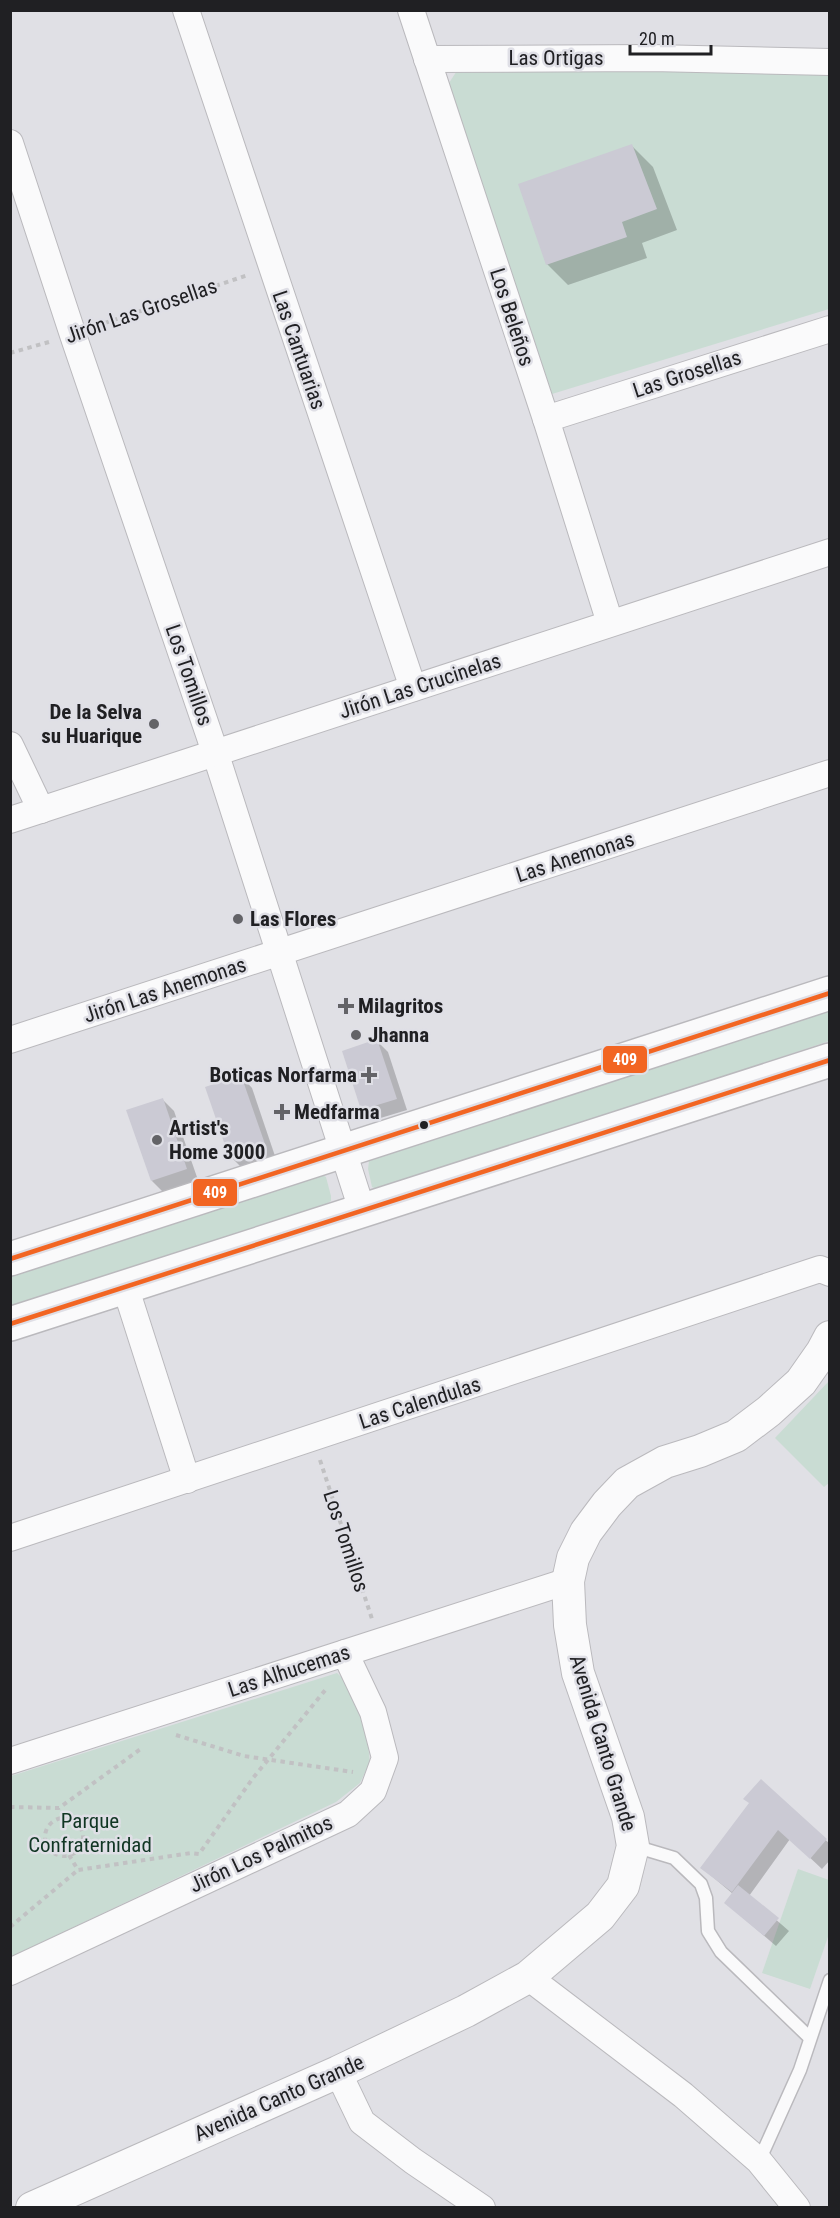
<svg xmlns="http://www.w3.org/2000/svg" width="840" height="2218" font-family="'Roboto Condensed',sans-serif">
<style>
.green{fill:#c9dcd3}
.shadow{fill:#0003}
.building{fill:#cbcad4}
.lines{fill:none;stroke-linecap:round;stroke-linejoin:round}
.service-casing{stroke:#bab9bd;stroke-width:15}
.minor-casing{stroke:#bab9bd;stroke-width:28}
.tertiary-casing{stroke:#bab9bd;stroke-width:34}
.primary-casing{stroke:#bab9bd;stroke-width:36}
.path{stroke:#c1c1c3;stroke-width:4;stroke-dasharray:4.5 4.5;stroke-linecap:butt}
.service{stroke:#fafafb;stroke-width:12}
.minor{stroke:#fafafb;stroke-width:26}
.tertiary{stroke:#fafafb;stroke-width:32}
.primary{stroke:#fafafb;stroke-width:33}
.bus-1-casing{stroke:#dfdfe6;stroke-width:9}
.bus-1{stroke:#f26522;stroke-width:4.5}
.poi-dot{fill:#636367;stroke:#dfdfe6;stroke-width:2}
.bus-dot{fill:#202023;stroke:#dfdfe6;stroke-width:2}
.labels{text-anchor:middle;stroke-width:5;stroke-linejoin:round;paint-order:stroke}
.street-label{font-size:21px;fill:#202023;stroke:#dfdfe6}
.poi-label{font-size:21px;font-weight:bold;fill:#202023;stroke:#dfdfe6;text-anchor:start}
.park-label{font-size:21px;fill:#113624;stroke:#dfdfe6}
.line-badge{stroke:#dfdfe6;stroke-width:2}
.badge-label{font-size:16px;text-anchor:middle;font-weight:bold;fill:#fff}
</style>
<rect width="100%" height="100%" fill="#e0e0e5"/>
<!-- green -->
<g class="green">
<polygon points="460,66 829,71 829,309 552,394 449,83"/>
<polygon points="829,1006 829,1041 386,1189 378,1190 372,1187 368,1169 369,1161 376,1156"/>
<polygon points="321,1174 326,1177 331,1196 331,1201 324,1205 11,1307 10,1273"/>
<polygon points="829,1381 830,1482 824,1487 775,1438"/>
<polygon points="337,1673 350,1685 366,1728 370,1762 360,1783 336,1802 11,1957 11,1776"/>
<polygon points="798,1869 829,1880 829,1934 810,1989 762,1973"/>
</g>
<!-- shadow -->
<g class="shadow">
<polygon points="632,146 653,167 677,230 642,243 647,258 568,285 547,264"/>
<polygon points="377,1041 388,1052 407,1110 374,1120 362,1109"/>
<polygon points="241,1076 252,1088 275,1156 241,1167 230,1156"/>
<polygon points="163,1100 174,1111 198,1180 163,1192 152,1181"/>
<polygon points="761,1781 830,1844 830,1860 822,1869 790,1839 749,1896 789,1931 776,1946 726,1903 733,1894 702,1868 750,1803"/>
</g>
<!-- building -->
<g class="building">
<polygon points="632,144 657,209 622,222 627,237 546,265 518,184"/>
<polygon points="377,1039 397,1099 361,1110 342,1051"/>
<polygon points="241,1075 265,1144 229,1157 205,1087"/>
<polygon points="163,1098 187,1169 151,1181 126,1110"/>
<polygon points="761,1779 827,1839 810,1859 778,1830 732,1892 700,1868 749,1803 743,1799"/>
<polygon points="738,1885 779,1918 764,1936 724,1903"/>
</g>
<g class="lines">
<!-- service casing -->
<g class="service-casing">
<g id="service">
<polyline points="634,1846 674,1858 701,1884 706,1898 708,1931 721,1952 810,2038"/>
<polyline points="759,2161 800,2070 830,1980"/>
</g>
</g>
<!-- minor casing -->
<g class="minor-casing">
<g id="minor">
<polyline points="186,10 413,688"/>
<polyline points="411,10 546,419 610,623"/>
<polyline points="427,59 652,58 830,62"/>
<polyline points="10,143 73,335 215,752 362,1210"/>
<polyline points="546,419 830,329"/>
<polyline points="10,745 41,810"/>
<polyline points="10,820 830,552"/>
<polyline points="10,1040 830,773"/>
<polyline points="125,1286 187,1480"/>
<polyline points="10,1538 820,1269 830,1273"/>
<polyline points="10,1761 568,1581"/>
<polyline points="10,1972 348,1814 373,1791 385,1758 373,1712 345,1653"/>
<polyline points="528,1977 683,2095 759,2161 797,2208"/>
<polyline points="338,2072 362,2122 413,2161 482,2208"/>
</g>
</g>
<!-- tertiary casing -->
<g class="tertiary-casing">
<polyline id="tertiary" points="32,2208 338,2072 466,2011 528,1977 600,1916 623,1886 633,1846 628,1817 578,1673 570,1625 568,1581 573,1558 586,1532 607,1504 627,1483 665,1462 700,1451 736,1436 769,1411 801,1382 822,1352 830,1337"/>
</g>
<!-- primary casing -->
<g class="primary-casing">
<g id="primary">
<polyline points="10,1259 830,993"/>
<polyline points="10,1324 830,1060"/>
</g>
</g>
<!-- path -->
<g class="path">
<polyline points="96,326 248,275"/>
<polyline points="10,353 49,342"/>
<polyline points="320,1460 372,1619"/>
<polyline points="176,1735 244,1756 353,1772"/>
<polyline points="10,1807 59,1808 142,1748"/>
<circle cx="64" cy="1837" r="19"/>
<polyline points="69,1855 78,1870 191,1853 199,1854 253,1778 327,1688"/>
<polyline points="10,1927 78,1870"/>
</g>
<!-- service -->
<use href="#service" class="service"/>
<!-- minor -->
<use href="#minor" class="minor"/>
<!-- tertiary -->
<use href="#tertiary" class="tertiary"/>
<!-- primary -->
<use href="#primary" class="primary"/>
<!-- bus-1 casing -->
<g class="bus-1-casing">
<g id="bus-1">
<polyline points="10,1259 830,993"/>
<polyline points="10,1324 830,1060"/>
</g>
</g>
<!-- bus-1 -->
<use href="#bus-1" class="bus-1"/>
</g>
<!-- markers -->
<g class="poi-dot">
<circle cx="154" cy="724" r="6"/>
<circle cx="238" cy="919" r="6"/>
<path d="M343 997h6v6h6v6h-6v6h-6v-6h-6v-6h6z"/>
<circle cx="356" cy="1035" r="6"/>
<path d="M366 1066h6v6h6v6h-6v6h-6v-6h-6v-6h6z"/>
<path d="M279 1103h6v6h6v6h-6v6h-6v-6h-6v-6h6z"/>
<circle cx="157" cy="1140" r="6"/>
</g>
<circle class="bus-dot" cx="424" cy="1125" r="5"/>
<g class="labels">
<!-- street labels -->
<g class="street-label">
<text x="556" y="65">Las Ortigas</text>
<text transform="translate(141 311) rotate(-19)" y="7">Jirón Las Grosellas</text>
<text transform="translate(512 317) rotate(72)" y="7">Los Beleños</text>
<text transform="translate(299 350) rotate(71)" y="7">Las Cantuarias</text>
<text transform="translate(687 374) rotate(-18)" y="7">Las Grosellas</text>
<text transform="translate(189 675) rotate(71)" y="7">Los Tomillos</text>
<text transform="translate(420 686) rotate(-18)" y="7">Jirón Las Crucinelas</text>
<text transform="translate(575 857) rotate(-18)" y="7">Las Anemonas</text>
<text transform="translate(165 990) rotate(-18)" y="7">Jirón Las Anemonas</text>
<text transform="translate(420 1403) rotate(-18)" y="7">Las Calendulas</text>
<text transform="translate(346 1541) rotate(72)" y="7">Los Tomillos</text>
<text transform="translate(289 1671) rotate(-18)" y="7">Las Alhucemas</text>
<text transform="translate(603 1743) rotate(73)" y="7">Avenida Canto Grande</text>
<text transform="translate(261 1854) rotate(-25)" y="7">Jirón Los Palmitos</text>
<text transform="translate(279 2098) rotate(-24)" y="7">Avenida Canto Grande</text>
</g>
<!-- poi labels -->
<g class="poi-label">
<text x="142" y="719" text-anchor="end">De la Selva<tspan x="142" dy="24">su Huarique</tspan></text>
<text x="250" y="926">Las Flores</text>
<text x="358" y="1013">Milagritos</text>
<text x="368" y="1042">Jhanna</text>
<text x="357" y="1082" text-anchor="end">Boticas Norfarma</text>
<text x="294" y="1119">Medfarma</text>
<text x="169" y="1135">Artist's<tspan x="169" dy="24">Home 3000</tspan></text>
</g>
<!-- park labels -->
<g class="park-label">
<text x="90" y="1828">Parque<tspan x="90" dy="24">Confraternidad</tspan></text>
</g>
</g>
<g class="line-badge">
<rect x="602" y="1045" width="46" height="29" rx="6" fill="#f26522"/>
<rect x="192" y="1178" width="46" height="29" rx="6" fill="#f26522"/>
</g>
<g class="badge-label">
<text x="625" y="1065">409</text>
<text x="215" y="1198">409</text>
</g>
<!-- border -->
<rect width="840" height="2218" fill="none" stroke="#202023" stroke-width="24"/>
<!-- scale -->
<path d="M630 45v9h81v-9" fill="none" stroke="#202023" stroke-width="3"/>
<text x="639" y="45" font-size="18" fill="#202023" stroke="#dfdfe6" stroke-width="4.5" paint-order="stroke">20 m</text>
</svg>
